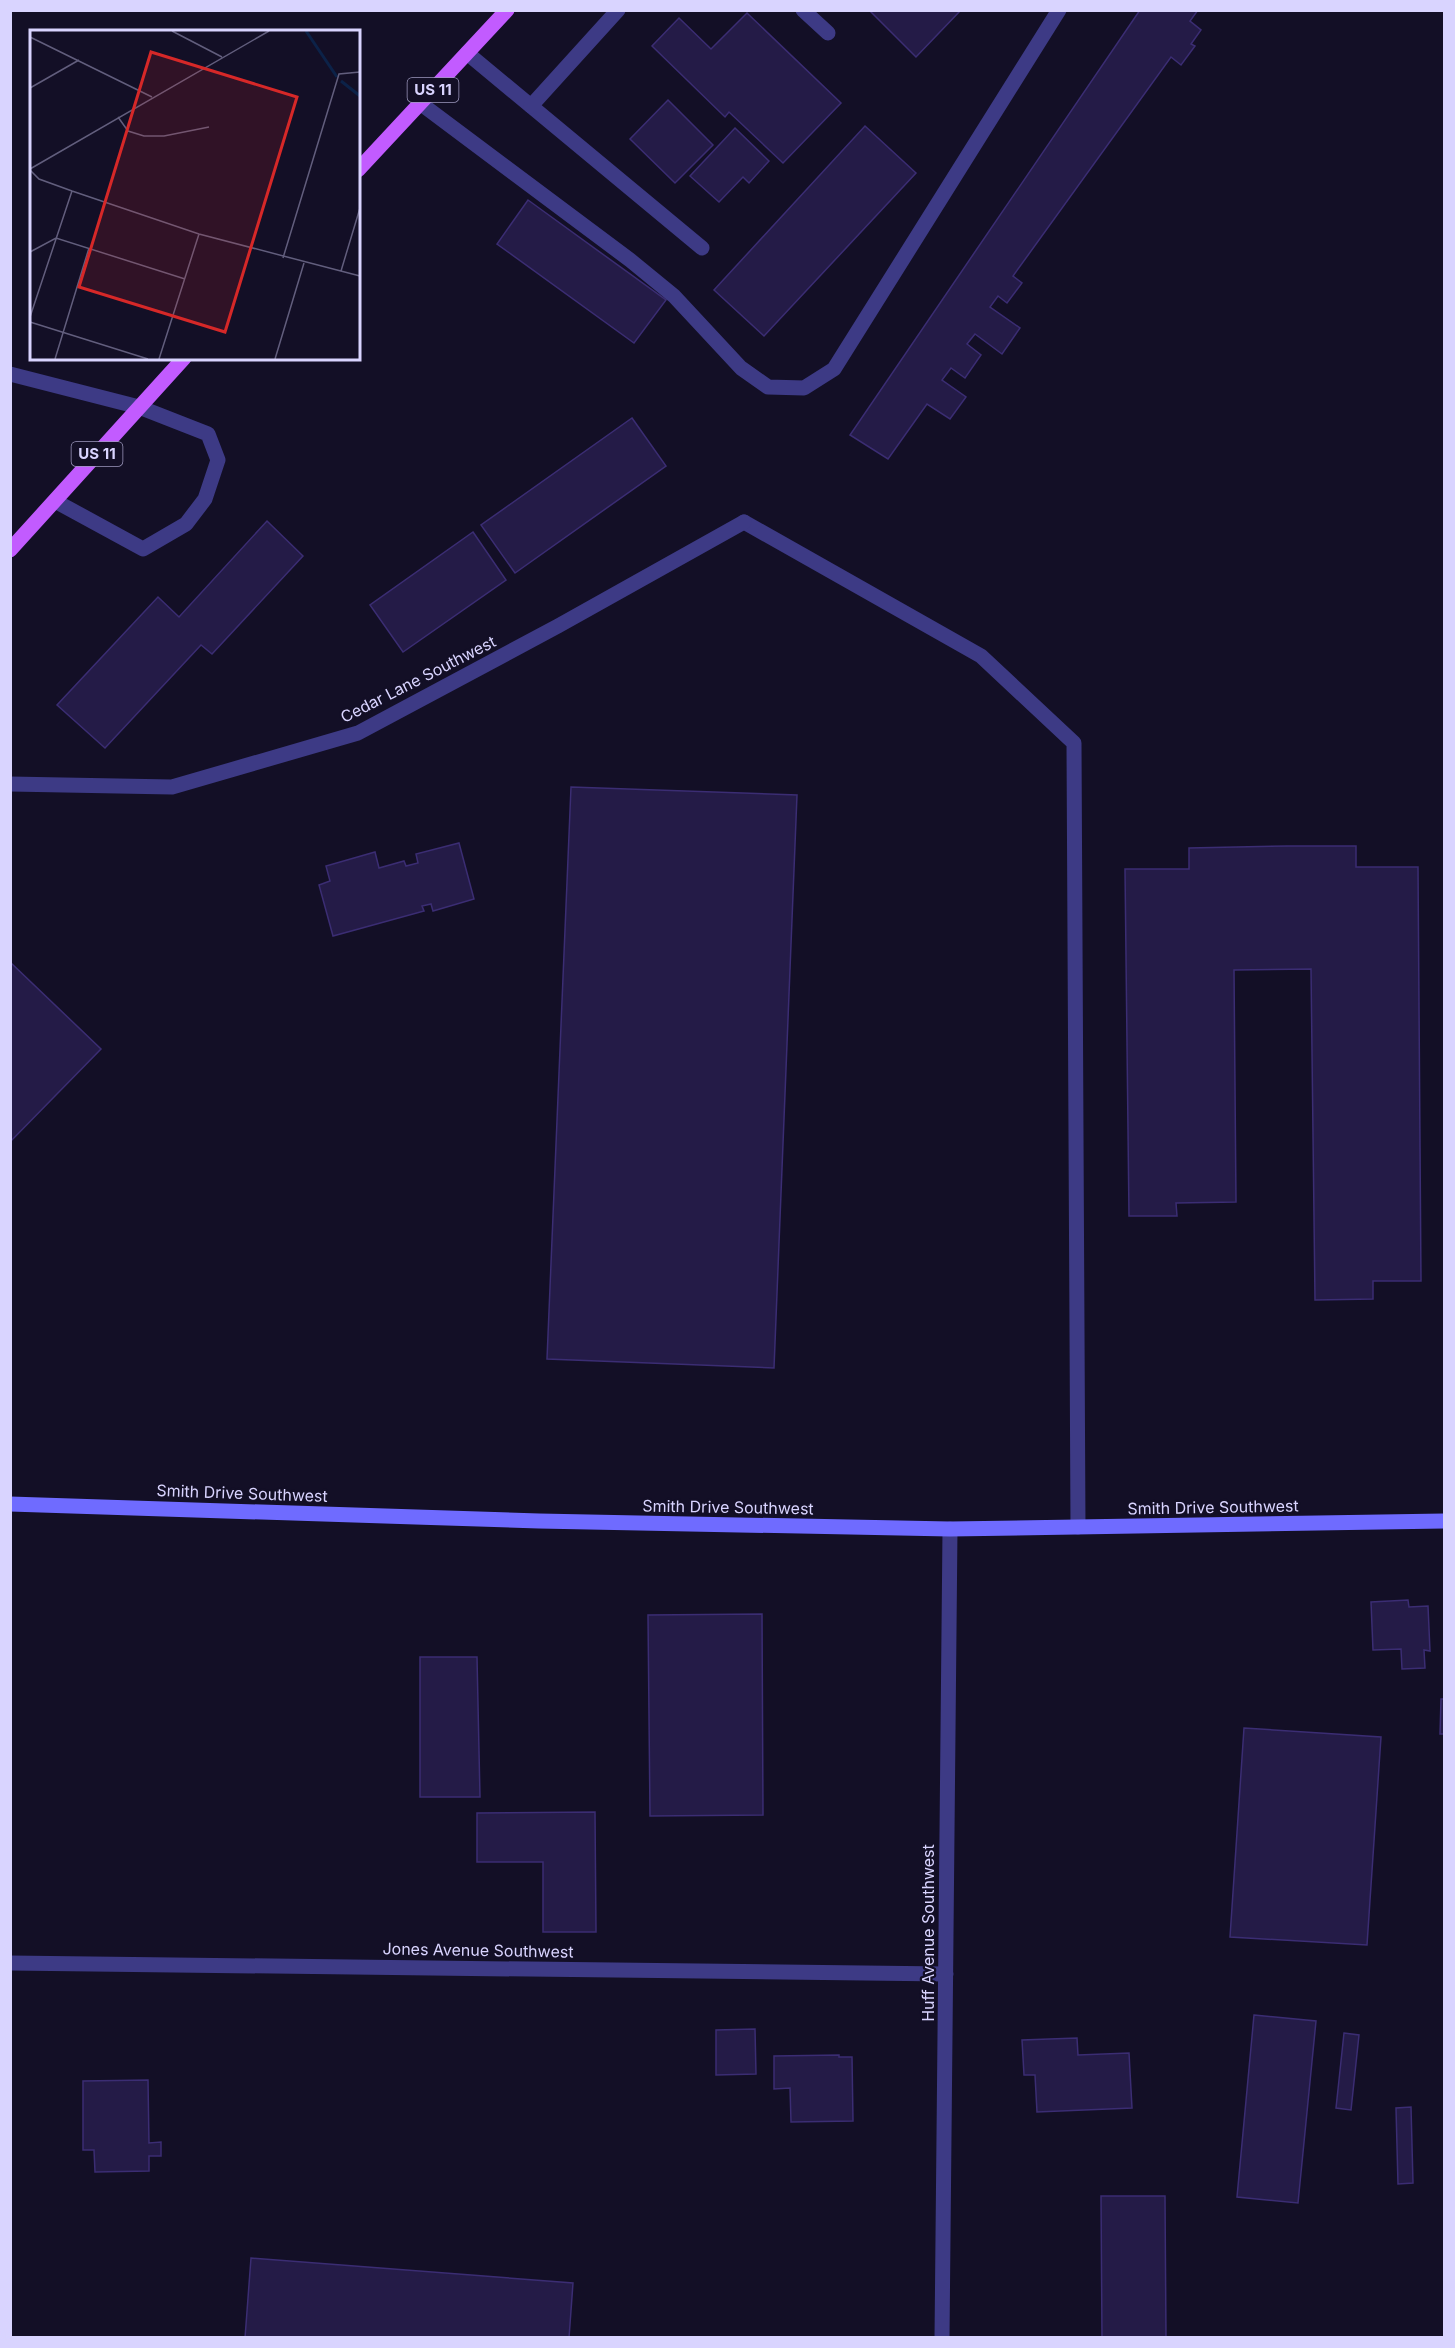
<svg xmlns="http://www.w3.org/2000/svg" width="1455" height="2348" font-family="Inter,sans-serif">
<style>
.building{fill:#241b47;stroke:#3b2d73;stroke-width:1.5}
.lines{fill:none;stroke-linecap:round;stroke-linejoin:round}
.lane{stroke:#3d3a85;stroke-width:15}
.street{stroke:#3d3a85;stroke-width:15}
.secondary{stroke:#6f6bff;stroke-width:15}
.primary{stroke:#c25bff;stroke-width:15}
.labels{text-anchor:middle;stroke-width:4.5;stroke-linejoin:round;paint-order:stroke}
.shield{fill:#130f26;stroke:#9e99be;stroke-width:1.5}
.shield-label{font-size:15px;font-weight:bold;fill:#d9d4ff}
.street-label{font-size:16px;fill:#d9d4ff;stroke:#130f26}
.inset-river{fill:none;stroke:#0c2248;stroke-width:3}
.inset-road{fill:none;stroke:#625e7d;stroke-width:1.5}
.view{fill:#d62828;fill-opacity:0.15;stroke:#d62828;stroke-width:3}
.inset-edge{fill:none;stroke:#d9d4ff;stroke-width:3}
</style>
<rect width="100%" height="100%" fill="#130f26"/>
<!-- building -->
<g class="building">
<polygon points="869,10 961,10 916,57"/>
<polygon points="1140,10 1198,10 1190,21 1201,30 1191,44 1195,46 1181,65 1171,57 1013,276 1022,283 1007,303 998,296 990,307 1020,328 1002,354 975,334 967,344 981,355 965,378 951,368 942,380 966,397 950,419 927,404 888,459 850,435"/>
<polygon points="747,13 841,103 783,163 729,112 725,117 652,46 679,18 711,49"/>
<polygon points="668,100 713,145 675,183 630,139"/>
<polygon points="865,126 916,173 764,336 714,290"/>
<polygon points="735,128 769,161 749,183 743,177 719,202 690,176"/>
<polygon points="528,200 666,300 634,343 497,244"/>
<polygon points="632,418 666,466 515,573 481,525"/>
<polygon points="267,521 303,556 212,654 201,645 105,748 57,705 158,597 179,617"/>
<polygon points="473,532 506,580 403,652 370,605"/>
<polygon points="571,787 797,795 774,1368 547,1359"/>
<polygon points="459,843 474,899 433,911 431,904 422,906 424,911 333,936 319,885 330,881 326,866 375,852 379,868 404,861 406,866 418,863 416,854"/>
<polygon points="1288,846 1356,846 1356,867 1418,867 1421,1281 1373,1281 1373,1299 1315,1300 1311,969 1234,970 1236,1202 1176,1203 1177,1216 1129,1216 1125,869 1189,869 1189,848"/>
<polygon points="10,962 101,1049 10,1142"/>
<polygon points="1408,1600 1409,1607 1428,1606 1430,1651 1424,1650 1425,1668 1402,1669 1401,1649 1373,1650 1371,1602"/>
<polygon points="762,1614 763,1815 650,1816 648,1615"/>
<polygon points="420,1657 477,1657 480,1797 420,1797"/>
<polygon points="1441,1699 1444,1699 1444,1734 1440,1734"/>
<polygon points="1244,1728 1381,1737 1367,1945 1230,1937"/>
<polygon points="595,1812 596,1932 543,1932 543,1862 477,1862 477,1813"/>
<polygon points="1254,2015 1316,2021 1298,2203 1237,2197"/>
<polygon points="755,2029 756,2074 716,2075 716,2030"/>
<polygon points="1344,2033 1359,2035 1351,2110 1336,2108"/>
<polygon points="1077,2038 1078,2055 1129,2053 1132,2108 1037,2112 1035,2075 1024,2075 1022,2040"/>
<polygon points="839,2055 839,2057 852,2057 853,2121 791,2122 790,2088 774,2089 774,2056"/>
<polygon points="148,2080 149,2143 161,2142 161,2156 149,2156 149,2171 95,2172 94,2150 83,2150 83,2081"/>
<polygon points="1411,2107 1413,2183 1398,2184 1396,2108"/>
<polygon points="1101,2196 1165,2196 1166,2338 1102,2338"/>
<polygon points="251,2258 573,2283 569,2338 245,2338"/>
</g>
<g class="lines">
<!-- lane -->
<g class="lane">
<polyline points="803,10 828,33"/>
<polyline points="467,53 702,248"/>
<polyline points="420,103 630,260 674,296 741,368 768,387 804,388 834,369 1059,10"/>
<polyline points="531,106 618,10"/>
<polyline points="55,501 143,549 186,524 205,499 218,460 208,434 139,407"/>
<polyline points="744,522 981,656 1074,743 1078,1527"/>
</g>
<!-- street -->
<g class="street">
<polyline points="10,374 139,407"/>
<polyline points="10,784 172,787 358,733 558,626 744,522"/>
<polyline points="10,1963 946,1974"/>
<polyline points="942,2338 950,1529"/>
</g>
<!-- secondary -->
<polyline class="secondary" points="10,1504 539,1521 950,1529 1444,1521"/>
<!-- primary -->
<g class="primary">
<polyline points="358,170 507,10"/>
<polyline points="10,550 184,358"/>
</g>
</g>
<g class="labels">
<!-- shield labels -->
<g class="shield">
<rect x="407.5" y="78" width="51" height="24" rx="4.5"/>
<rect x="71.5" y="442" width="51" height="24" rx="4.5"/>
</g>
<g class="shield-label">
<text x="433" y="95">US 11</text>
<text x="97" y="459">US 11</text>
</g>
<!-- street labels -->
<g class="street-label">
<text transform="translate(418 679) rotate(-27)" y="6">Cedar Lane Southwest</text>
<text transform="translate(242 1493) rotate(2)" y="6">Smith Drive Southwest</text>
<text transform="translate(728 1507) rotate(1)" y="6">Smith Drive Southwest</text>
<text transform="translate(1213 1507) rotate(-1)" y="6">Smith Drive Southwest</text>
<text transform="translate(928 1933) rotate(-90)" y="6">Huff Avenue Southwest</text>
<text transform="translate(478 1950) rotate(1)" y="6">Jones Avenue Southwest</text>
</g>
</g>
<!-- overview -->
<g transform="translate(30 30)">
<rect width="330" height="330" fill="#130f26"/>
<path class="inset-river" d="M276 1 307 47M311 51 330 66"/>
<path class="inset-road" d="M142 1 192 27M0 7 122 67M0 58 49 30M88 87 98 101 114 106H134L179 97M0 139 239 1M0 140 9 149 42 161 169 204 330 246M0 222 26 208 155 249M253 228 309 44 330 42M311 241 330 178M0 287 42 161M0 292 118 329M25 329 59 218M129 329 169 204M245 329 274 233"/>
<path class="view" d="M121 22 267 67 195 302 49 257Z"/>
<rect width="330" height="330" class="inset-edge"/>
</g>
<!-- border -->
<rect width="1455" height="2348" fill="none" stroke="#d9d4ff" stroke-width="24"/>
</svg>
